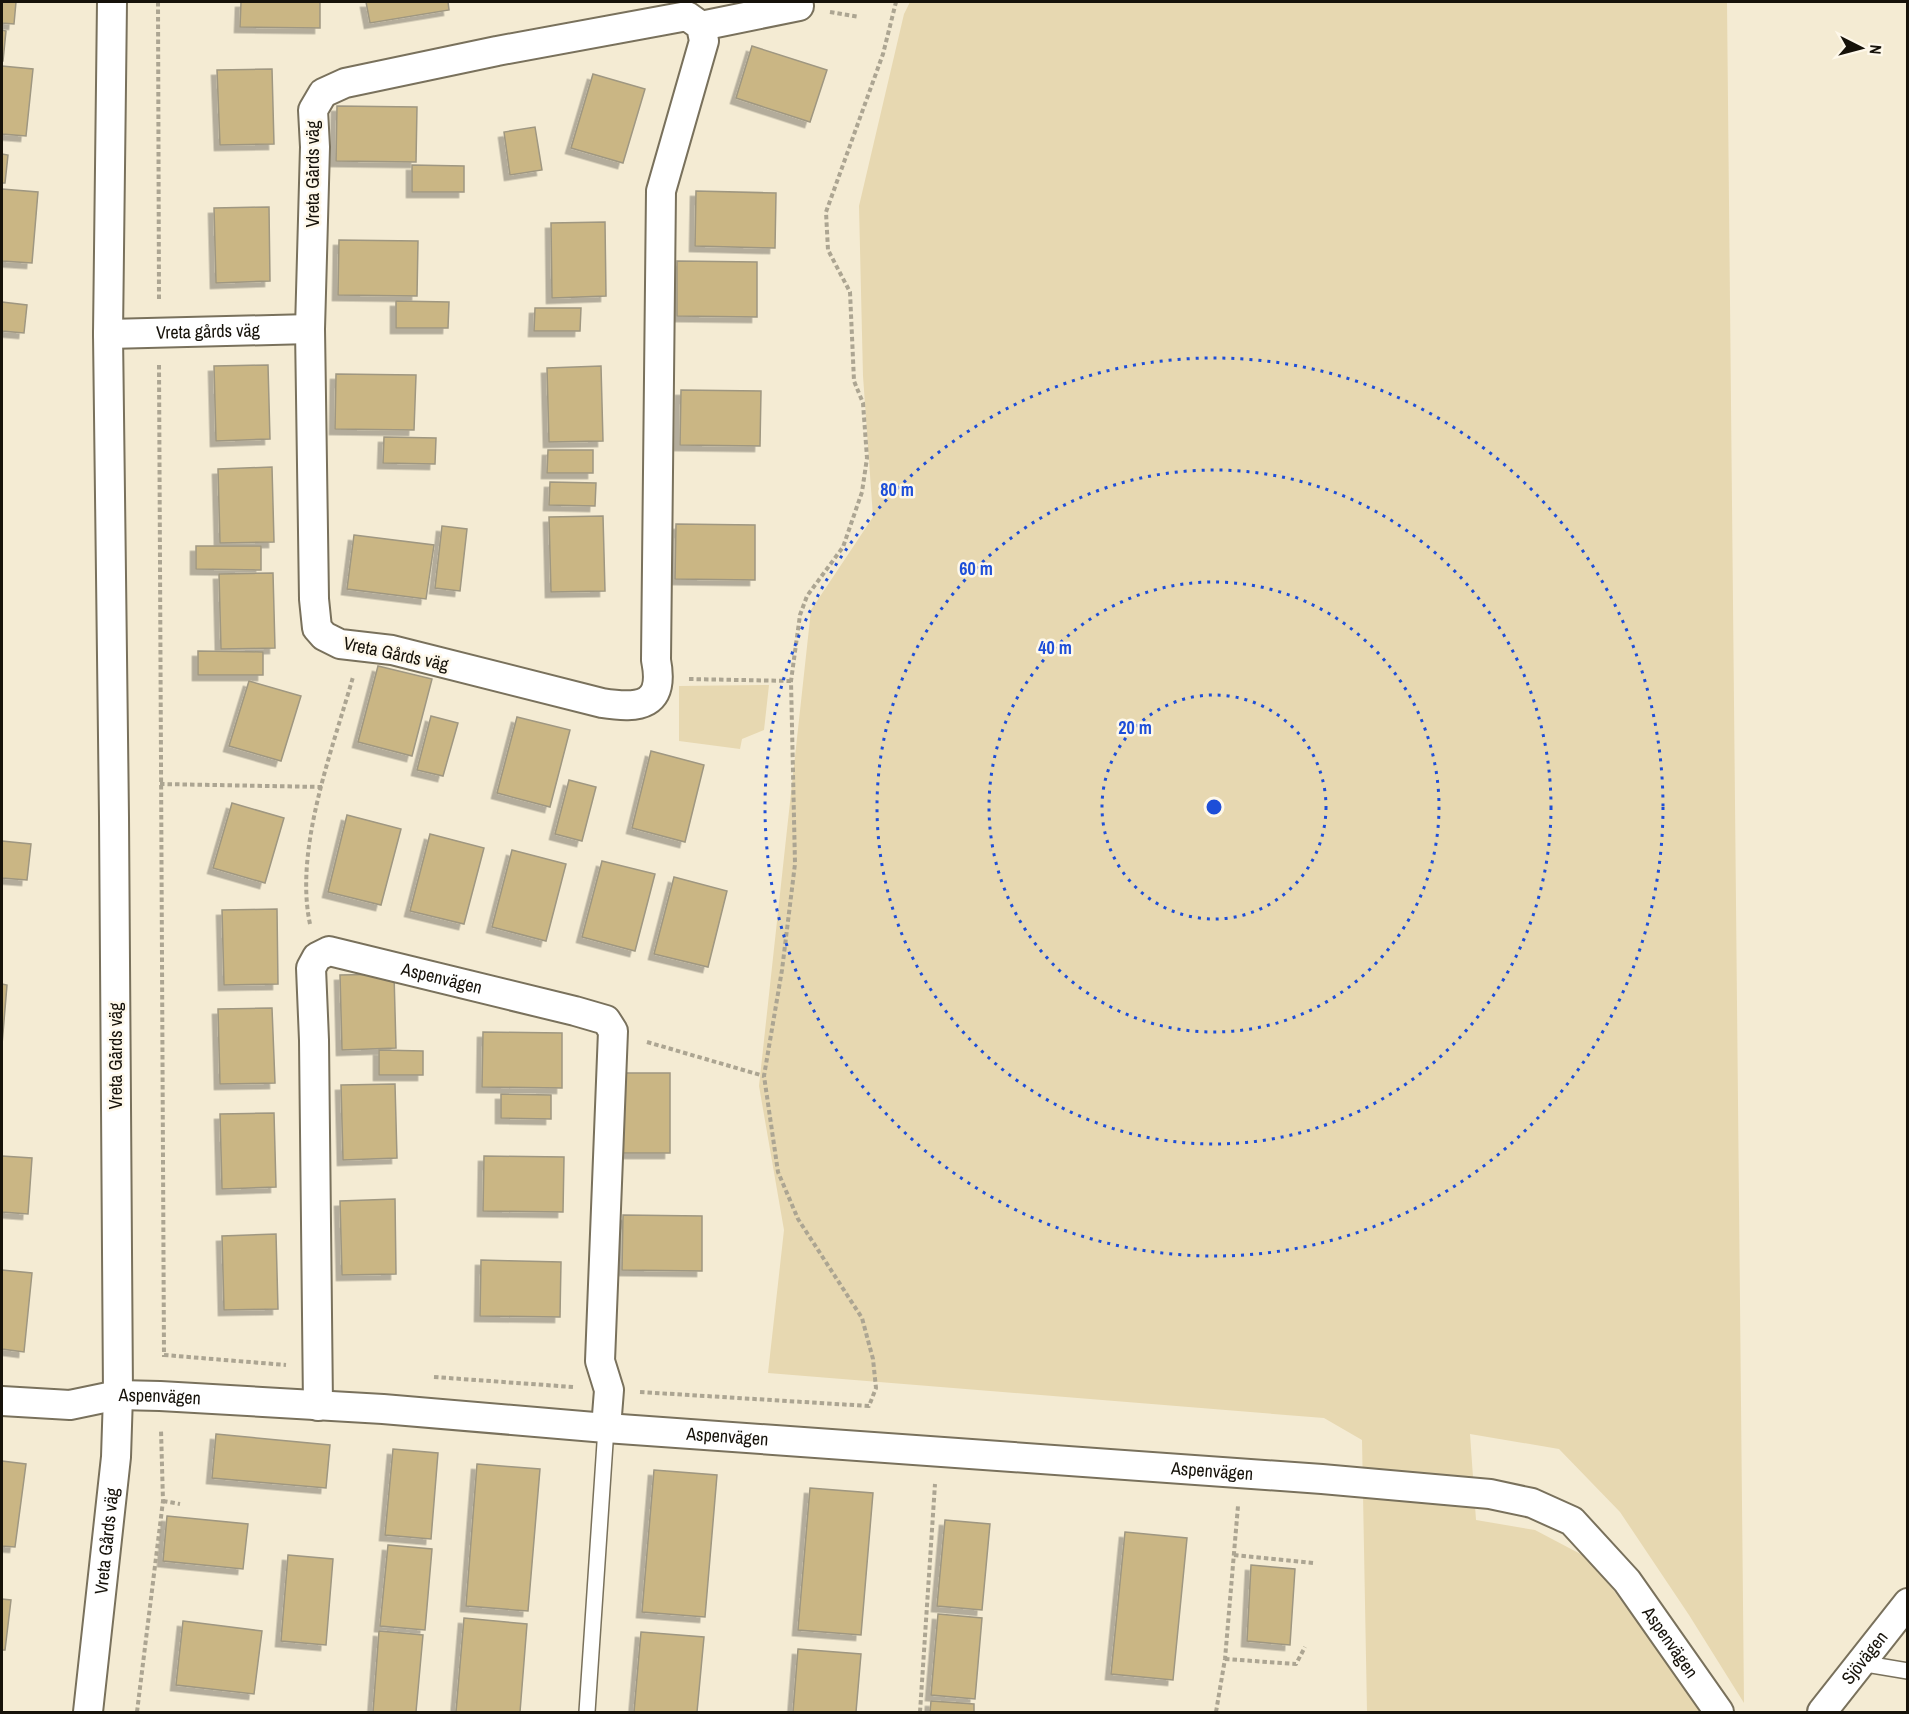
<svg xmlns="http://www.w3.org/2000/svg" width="1909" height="1714" font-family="'Archivo Narrow',sans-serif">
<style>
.green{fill:#e7d8b1}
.building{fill:#cab684;stroke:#9f9781;stroke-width:1.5;filter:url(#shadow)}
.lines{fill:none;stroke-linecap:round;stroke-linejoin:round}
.lane-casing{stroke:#79715c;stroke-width:18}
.street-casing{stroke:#79715c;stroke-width:32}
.path{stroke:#aca592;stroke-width:4;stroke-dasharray:4.5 3;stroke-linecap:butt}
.lane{stroke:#fff;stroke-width:15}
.street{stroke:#fff;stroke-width:28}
.ring{fill:none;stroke:#1d4ed8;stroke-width:3;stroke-dasharray:3 6}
.labels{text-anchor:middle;stroke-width:5;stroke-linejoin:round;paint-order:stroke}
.street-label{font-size:18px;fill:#16120a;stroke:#fef8ea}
.centre{fill:#1d4ed8;stroke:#fef8ea;stroke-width:3}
.ring-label{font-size:18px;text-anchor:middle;font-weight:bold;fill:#1d4ed8;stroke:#fef8ea;stroke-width:5;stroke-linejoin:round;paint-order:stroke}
</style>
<defs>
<filter id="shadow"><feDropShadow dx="-5.5" dy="5.5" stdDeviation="0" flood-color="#0004"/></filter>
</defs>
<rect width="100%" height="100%" fill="#f4ebd3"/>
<!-- green -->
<g class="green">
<polygon points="910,2 1727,2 1744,1703 1689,1615 1620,1512 1559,1449 1470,1434 1476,1520 1535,1530 1590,1559 1705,1712 1367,1712 1362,1440 1324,1418 768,1373 784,1230 759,1086 811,610 873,517 863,376 859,206 904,14"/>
<polygon points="769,685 764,730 742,739 740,749 679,741 679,686"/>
</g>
<!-- building -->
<g class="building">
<polygon points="2,2 16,2 14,24 2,23"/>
<polygon points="241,2 320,2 320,28 240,27"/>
<polygon points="366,2 448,2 449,10 370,23"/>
<polygon points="2,30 6,31 3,61 2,61"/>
<polygon points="752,46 827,70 810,122 736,98"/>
<polygon points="2,66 33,69 26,136 2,134"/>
<polygon points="272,69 274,144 220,145 217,70"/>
<polygon points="593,74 645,89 623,163 571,148"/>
<polygon points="337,106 417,107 416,162 336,161"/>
<polygon points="535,127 542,170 510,175 504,132"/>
<polygon points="2,154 8,155 5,183 2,183"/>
<polygon points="412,165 464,166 464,192 412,192"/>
<polygon points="2,189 38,192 32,263 2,261"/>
<polygon points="696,191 776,193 775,248 695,246"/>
<polygon points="269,207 270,281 216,283 214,208"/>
<polygon points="605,222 606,296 552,298 551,223"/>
<polygon points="339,240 418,241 417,296 338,295"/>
<polygon points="677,261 757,262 757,317 677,316"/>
<polygon points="396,301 449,302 448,328 396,328"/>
<polygon points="2,302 27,305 24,333 2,331"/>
<polygon points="535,308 581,308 580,331 534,331"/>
<polygon points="268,365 270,439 216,441 214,366"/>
<polygon points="601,366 603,441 549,442 547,368"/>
<polygon points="336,374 416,375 414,430 335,429"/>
<polygon points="681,390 761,391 760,446 680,445"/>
<polygon points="384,437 436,438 435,464 383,463"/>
<polygon points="548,450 593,450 593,473 547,473"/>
<polygon points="272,467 274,542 220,543 218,469"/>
<polygon points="550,482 596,483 595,506 549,505"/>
<polygon points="603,516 605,591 551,592 549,517"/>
<polygon points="676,524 755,525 755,580 675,579"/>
<polygon points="442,526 467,529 460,591 435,588"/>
<polygon points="354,535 434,545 426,599 347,589"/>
<polygon points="196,546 261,546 261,570 196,569"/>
<polygon points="273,573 275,648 221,649 219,574"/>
<polygon points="198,651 263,652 263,675 198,675"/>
<polygon points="378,666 432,679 412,756 358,742"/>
<polygon points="249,681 301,696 281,761 229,746"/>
<polygon points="431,716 458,723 443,776 417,770"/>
<polygon points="517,717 570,730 550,807 497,793"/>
<polygon points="651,751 704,765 685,842 632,828"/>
<polygon points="569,780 596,787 582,841 555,834"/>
<polygon points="232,803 284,818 265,883 213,868"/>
<polygon points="347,815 401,829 381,905 328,892"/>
<polygon points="430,834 484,848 464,924 410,911"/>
<polygon points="2,841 31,844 27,880 2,878"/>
<polygon points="512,850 566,864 546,941 492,927"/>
<polygon points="602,861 655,874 635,951 582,937"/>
<polygon points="674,877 727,891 708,967 654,954"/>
<polygon points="277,909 278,984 224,985 222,910"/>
<polygon points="394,974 396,1048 342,1050 340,975"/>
<polygon points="2,984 7,985 2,1045"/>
<polygon points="272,1008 275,1083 220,1084 218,1009"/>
<polygon points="483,1032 562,1033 562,1088 482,1087"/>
<polygon points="379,1050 423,1051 423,1075 379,1075"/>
<rect x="618" y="1073" width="52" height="80"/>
<polygon points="395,1084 397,1158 343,1160 341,1085"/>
<polygon points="501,1094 551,1095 551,1119 501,1118"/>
<polygon points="274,1113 276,1187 222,1189 220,1114"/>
<polygon points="2,1156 32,1158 28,1214 2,1212"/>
<polygon points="484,1156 564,1157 563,1212 483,1211"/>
<polygon points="395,1199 396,1274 342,1275 340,1201"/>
<polygon points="623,1215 702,1216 702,1271 622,1270"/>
<polygon points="276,1234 278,1309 224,1310 222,1236"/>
<polygon points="481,1260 561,1262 560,1317 480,1316"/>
<polygon points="2,1270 32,1273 24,1352 2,1349"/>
<polygon points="216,1434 330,1445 326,1488 212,1478"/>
<polygon points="393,1449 438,1453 431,1539 385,1535"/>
<polygon points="2,1461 26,1464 15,1547 2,1546"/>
<polygon points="477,1464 540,1469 528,1611 466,1606"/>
<polygon points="654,1470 717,1475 705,1617 642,1612"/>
<polygon points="810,1488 873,1493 861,1635 798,1630"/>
<polygon points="167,1516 248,1524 243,1569 163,1561"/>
<polygon points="945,1520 990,1524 982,1610 937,1606"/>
<polygon points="1125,1532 1187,1538 1173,1680 1111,1674"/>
<polygon points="388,1545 432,1549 425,1630 380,1626"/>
<polygon points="288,1555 333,1559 326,1645 281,1641"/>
<polygon points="1251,1565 1295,1569 1290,1645 1247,1641"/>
<polygon points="2,1599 11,1600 5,1650 2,1650"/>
<polygon points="938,1614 982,1618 975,1699 931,1695"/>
<polygon points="464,1618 527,1624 520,1712 456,1712"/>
<polygon points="183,1621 262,1631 254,1694 176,1685"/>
<polygon points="379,1631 423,1635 416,1712 373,1712"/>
<polygon points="641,1632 704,1637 697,1712 634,1712"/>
<polygon points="798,1649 861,1654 856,1712 793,1712"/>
<polygon points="931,1701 974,1704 974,1712 930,1712"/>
</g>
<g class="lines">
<!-- lane casing -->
<g class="lane-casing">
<g id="lane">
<polyline points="1860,1663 1908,1671"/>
<polyline points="587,1712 606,1428"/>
</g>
</g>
<!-- street casing -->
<g class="street-casing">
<g id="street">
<path d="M687 16 701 26 704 41 661 191 656 660C665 706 640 709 602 703L392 650 340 644 324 636 317 628 314 599 310 329 315 147 313 110 323 93 345 83 497 51Z"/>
<polyline points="701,26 799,6"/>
<path id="s1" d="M108 334 310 329"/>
<path id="s2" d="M2 1401 70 1405 118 1395 160 1396 383 1409 606 1428 1322 1479 1490 1494 1532 1503 1572 1521 1627 1581 1719 1712"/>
<path id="s3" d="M318 1406 314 1040 311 968 317 957 329 951 575 1011 606 1020 613 1031 600 1361 609 1390 606 1428"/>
<path id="s4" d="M88 1712 116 1457 118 1395 114 817 108 334 112 2"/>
<path id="s5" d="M1822 1712 1908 1603"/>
</g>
</g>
<!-- path -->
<g class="path">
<polyline points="158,2 159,301"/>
<polyline points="830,12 859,17"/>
<polyline points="159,365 164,1357"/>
<polyline points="689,679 791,681"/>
<polyline points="160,784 322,787"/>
<path d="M310 924C294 849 332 751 353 677"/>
<polyline points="647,1042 764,1076"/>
<polyline points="164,1355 286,1365"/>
<polyline points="434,1377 573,1387"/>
<polyline points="640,1392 869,1406 876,1388 873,1359 862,1318 798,1219 778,1172 764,1076 782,970 795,864 791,681 800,615 807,596 843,547 862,492 867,458 863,403 854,381 850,292 828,250 826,212 883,54 896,2"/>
<polyline points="163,1501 180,1504"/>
<polyline points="1234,1555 1313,1563"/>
<polyline points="1225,1659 1296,1664 1305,1647"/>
<polyline points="137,1712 163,1501 161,1430"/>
<polyline points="920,1712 935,1484"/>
<polyline points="1216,1712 1225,1659 1238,1506"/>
</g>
<!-- lane -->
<use href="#lane" class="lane"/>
<!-- street -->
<use href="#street" class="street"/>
</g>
<!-- distance rings -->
<g class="ring">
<circle cx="1214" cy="807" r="112"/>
<circle cx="1214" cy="807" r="225"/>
<circle cx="1214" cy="807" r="337"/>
<circle cx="1214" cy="807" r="449"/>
</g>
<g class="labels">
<!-- street labels -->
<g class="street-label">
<text transform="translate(313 174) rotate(-90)" y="6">Vreta Gårds väg</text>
<text dy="6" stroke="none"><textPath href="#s1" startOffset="100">Vreta gårds väg</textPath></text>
<text transform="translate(396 654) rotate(12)" y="6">Vreta Gårds väg</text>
<text dy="6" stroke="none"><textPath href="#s3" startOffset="580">Aspenvägen</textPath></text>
<text transform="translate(116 1056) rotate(-90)" y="6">Vreta Gårds väg</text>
<text dy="6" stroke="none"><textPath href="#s2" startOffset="159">Aspenvägen</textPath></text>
<text dy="6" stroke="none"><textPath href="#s2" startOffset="728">Aspenvägen</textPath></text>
<text dy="6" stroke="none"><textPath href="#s2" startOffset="1214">Aspenvägen</textPath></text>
<text dy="6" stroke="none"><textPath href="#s4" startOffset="172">Vreta Gårds väg</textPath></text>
<text dy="6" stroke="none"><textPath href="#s2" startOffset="1736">Aspenvägen</textPath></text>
<text dy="6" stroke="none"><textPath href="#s5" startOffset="69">Sjövägen</textPath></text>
</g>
</g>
<circle cx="1214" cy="807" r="9" class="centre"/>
<g class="ring-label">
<text x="897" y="496">80 m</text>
<text x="976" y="575">60 m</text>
<text x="1055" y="654">40 m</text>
<text x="1135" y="734">20 m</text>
</g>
<!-- border -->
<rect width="1909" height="1714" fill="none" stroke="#16120a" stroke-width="6"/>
<!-- north arrow -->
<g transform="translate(1861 48) rotate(96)" stroke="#fef8ea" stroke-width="4.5" paint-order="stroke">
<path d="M0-4.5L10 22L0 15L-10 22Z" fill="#16120a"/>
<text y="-9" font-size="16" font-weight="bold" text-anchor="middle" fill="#16120a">N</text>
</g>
</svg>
